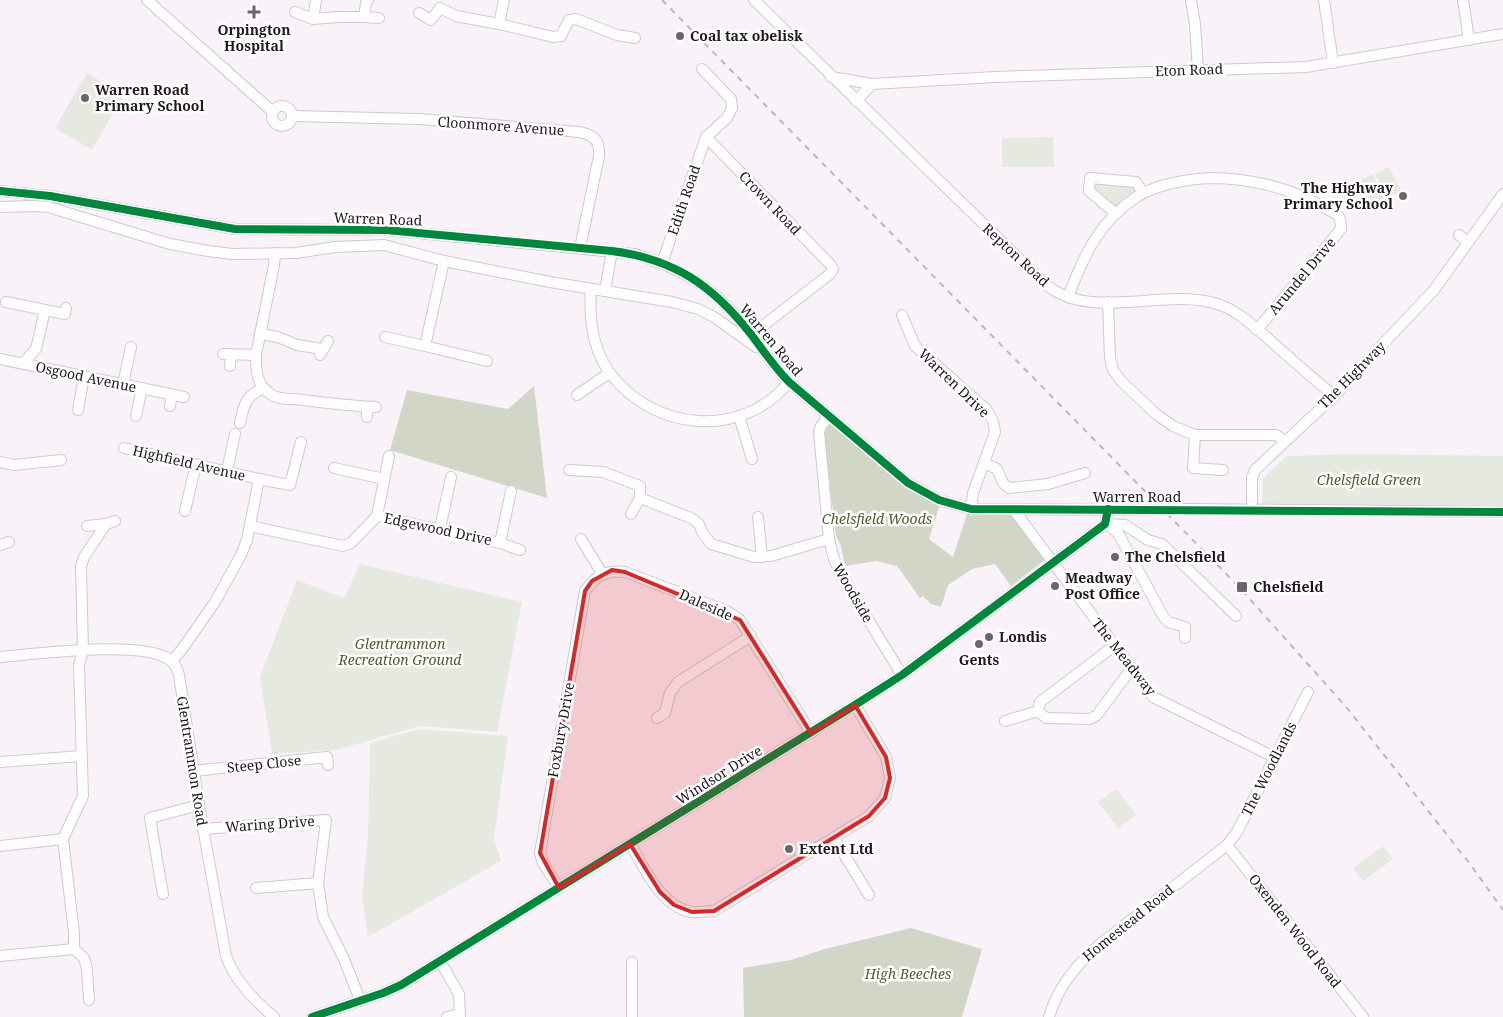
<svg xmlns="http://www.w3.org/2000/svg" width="1503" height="1017" font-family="'Noto Serif',serif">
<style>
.green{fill:#e6e9df}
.forest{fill:#d1d6c6}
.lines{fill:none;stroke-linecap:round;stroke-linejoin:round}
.minor-casing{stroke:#d0c9d0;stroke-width:12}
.minor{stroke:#fefdfe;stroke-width:10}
.rail{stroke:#bbb8bb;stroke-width:2;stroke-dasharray:6 6;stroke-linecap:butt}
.minor-bridge-casing{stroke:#d0c9d0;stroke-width:12;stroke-linecap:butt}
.minor-bridge{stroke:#fefdfe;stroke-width:10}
.cycleway-casing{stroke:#fff;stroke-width:11}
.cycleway{stroke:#00873e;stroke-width:8}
.marked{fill:#d62828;fill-opacity:0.2;stroke:#d62828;stroke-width:4;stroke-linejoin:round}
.poi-dot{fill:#6d646d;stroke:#fff;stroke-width:2}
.labels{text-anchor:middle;stroke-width:5;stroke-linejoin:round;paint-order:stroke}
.poi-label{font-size:14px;font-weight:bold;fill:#211721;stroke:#fff;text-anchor:start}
.street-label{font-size:14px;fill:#211721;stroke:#fff}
.park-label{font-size:14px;font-style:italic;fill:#4d5f2b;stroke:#fff}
</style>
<rect width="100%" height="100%" fill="#f9f3f9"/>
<!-- green -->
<g class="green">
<polygon points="87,73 124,95 92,150 55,128"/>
<polygon points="1053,137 1054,167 1002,167 1002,138"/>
<polygon points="1389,167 1401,191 1387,197 1375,174"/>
<polygon points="1373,174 1384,198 1371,204 1359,181"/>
<polygon points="1093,181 1133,183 1139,194 1117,208 1093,189"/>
<polygon points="1354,454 1503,456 1503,508 1262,504 1263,478 1287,456"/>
<polygon points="360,564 522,602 497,732 420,726 336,750 272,754 260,677 297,580 344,598"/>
<polygon points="420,729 508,736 494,839 501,861 368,937 362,896 368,838 370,743"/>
<polygon points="1116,789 1136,815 1118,828 1098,802"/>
<polygon points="1383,846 1393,859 1363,881 1353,868"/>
</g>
<!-- forest -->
<g class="forest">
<polygon points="534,386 547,498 390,450 407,390 508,409"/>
<polygon points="832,423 940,504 929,539 953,557 967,514 1014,514 1047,558 1011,586 995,564 972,569 948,585 941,607 931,604 923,596 920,598 897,566 876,561 845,566 841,546 836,536 824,435 826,428"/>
<polygon points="911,928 982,949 962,1017 744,1017 743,968 791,960 825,949"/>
</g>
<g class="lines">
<!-- minor casing -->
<g class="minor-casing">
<g id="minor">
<polyline points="147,0 273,112"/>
<polyline points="504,0 499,24 553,37 561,36 569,20 576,19 617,35 635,38"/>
<path d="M754 0 1038 277C1042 281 1047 286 1052 289 1095 319 1168 288 1217 304 1238 310 1257 329 1273 343 1293 361 1313 378 1334 396"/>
<polyline points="1191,0 1195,24 1198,70"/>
<polyline points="1324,0 1333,63"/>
<polyline points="1463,0 1469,40"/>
<polyline points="295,12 313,19 338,17 364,17 366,3 368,0"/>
<polyline points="419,13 431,20 440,8 456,16 499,24"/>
<polyline points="364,17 379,18"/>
<polyline points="313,19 316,0"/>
<polyline points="831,77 872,84 995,77 1306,67 1503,34"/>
<polyline points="856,101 872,84"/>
<circle cx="282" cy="116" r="10"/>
<path d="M292 116 419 119 579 132C594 135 600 140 599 156L580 248"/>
<polyline points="706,137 830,264 833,269 830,274 751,335"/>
<path d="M0 191 50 196 235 229 386 230 635 254C688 271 716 289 751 334 763 350 774 367 789 382L908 483 939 500 971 509 1140 510"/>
<polyline points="0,207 33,206 48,207 170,244 208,251 232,254 296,253 335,247 384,245 444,261 550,282 672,302 698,309 714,317 756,347"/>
<polyline points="1115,213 1089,191 1090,178 1136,182 1143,193"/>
<polyline points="1459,235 1468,242"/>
<path d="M275 253 274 265 256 355C256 370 256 383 269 393 279 401 291 398 303 400 327 403 352 406 376 407"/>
<polyline points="662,263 706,137 727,118 732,108 731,99 702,69"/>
<path d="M591 289C589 318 592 349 610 373 653 431 742 440 789 382"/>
<polyline points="605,291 612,251"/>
<path d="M1068 297C1084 255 1099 221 1138 196 1158 184 1188 179 1211 178 1249 178 1291 188 1324 207 1328 210 1334 212 1337 215 1341 218 1341 224 1341 229L1257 330"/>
<polyline points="6,302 45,310 36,349 23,363"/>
<polyline points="1108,302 1110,358 1113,370 1121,381 1156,414 1173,426 1195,435 1276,435 1285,441"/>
<polyline points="45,310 65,314 66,308"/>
<polyline points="902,315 915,346 987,410 993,421 995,432 973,493 971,509"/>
<polyline points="260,334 278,337 297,345 322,349"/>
<polyline points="385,337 425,346 444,261"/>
<polyline points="425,346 487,361"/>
<polyline points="223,354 256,355"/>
<polyline points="320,355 328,341"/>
<polyline points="0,359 184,397"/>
<polyline points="230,366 231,355"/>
<polyline points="123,384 131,347"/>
<polyline points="577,395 609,373"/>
<polyline points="170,406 172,395"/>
<polyline points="78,410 84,376"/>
<polyline points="136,416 142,388"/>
<polyline points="739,416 752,459"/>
<polyline points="829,416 821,426 819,432 829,539 834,559 842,577 902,675"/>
<polyline points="367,417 367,407"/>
<path d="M240 423C244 404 245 397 263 388"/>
<polyline points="1195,435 1193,468 1223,470"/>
<polyline points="124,448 259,479 247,540 241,555 215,602 183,648 172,661"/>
<polyline points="0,462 14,465 61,460"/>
<polyline points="984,463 997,469 1003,483 1009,488 1048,484 1085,473"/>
<polyline points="334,468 384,479"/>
<polyline points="227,470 235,434"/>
<polyline points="569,470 603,472 640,486 640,498 631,514"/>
<polyline points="259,479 290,485 301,442"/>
<polyline points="640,498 691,518 699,524 702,532 711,544 754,557 771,556 829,539"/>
<polyline points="1187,509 1503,512"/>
<polyline points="1014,510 1153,697 1274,757"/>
<polyline points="1252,510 1252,478 1255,470 1334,396 1434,290 1503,194"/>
<polyline points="185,511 196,464"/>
<polyline points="377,516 389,456"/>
<polyline points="758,517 762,557"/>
<polyline points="1105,524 1125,525 1148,540 1162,544 1236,616"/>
<polyline points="1106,524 1118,533 1163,616 1168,622 1185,627 1185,638"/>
<polyline points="87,526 106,524 115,521"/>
<polyline points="250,526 343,546 351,543 377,516 500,543 520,550"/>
<polyline points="440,529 451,477"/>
<polyline points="581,539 603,575"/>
<polyline points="500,543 511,491"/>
<polyline points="0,545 9,542"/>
<polyline points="1114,646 1040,702 1038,711 1046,718 1090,719 1097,715 1131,669"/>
<path d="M0 657C37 654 139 640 169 659 175 663 177 668 179 675L199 805 226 956C235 981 254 1000 274 1017"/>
<polyline points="657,718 665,713 670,693 678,682 751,636"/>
<polyline points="1005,721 1038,711"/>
<polyline points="0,762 82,756"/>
<polyline points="193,771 327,757 328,765"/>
<polyline points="203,829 326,820 318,883 323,917 344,959 360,1000"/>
<polyline points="834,838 869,895"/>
<path d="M630 844C645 868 660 906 691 912 698 913 707 911 714 911L869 816 885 798 890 778 886 757 855 705"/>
<polyline points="1227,845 1363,1017"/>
<polyline points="0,846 63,839"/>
<polyline points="256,888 318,883"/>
<path d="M559 888 543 863 540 853 585 591C596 575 606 570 625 572L727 611 740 620 811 733"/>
<polyline points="163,894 150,818 199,805"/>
<polyline points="0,956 74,949"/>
<polyline points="440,961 459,994 460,1017"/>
<polyline points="89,1000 87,969 84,958 74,949 74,933 63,839 83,796 79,665 83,651 81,566 84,557 106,524"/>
<polyline points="312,1017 383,993 401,985 855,705 902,675 1105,524 1108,509"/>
<polyline points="447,1017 460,1014"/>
<polyline points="632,1017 632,962"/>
<path d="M1049 1017C1057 989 1077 964 1099 945L1227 845 1237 832 1308 692"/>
</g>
</g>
<!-- minor -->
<use href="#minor" class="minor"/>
<!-- rail -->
<polyline class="rail" points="662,0 1240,588 1347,708 1470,864 1503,910"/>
<!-- minor-bridge casing -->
<g class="minor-bridge-casing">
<polyline id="minor-bridge" points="1140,510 1187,509"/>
</g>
<!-- minor-bridge -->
<use href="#minor-bridge" class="minor-bridge"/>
<!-- cycleway casing -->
<g class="cycleway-casing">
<g id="cycleway">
<path d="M0 191 50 196 235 229 386 230 612 251C674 259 712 285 750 333 763 350 774 367 789 382L908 483 939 500 971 509 1503 512"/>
<polyline points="312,1017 383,993 401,985 855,705 902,675 1105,524 1108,509"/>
</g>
</g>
<!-- cycleway -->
<use href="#cycleway" class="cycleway"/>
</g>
<!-- marked area -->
<path class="marked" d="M612 570 625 572 740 620 811 733 855 705 886 757 890 778 885 798 869 816 714 911 692 912 674 905 660 892 630 844 559 888 540 853 585 591 592 581Z"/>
<!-- markers -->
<g class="poi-dot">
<path d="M251.5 4.5h5v5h5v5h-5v5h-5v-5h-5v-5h5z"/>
<circle cx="680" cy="36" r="5"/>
<circle cx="85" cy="98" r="5"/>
<circle cx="1403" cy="196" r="5"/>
<circle cx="1115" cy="557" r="5"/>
<circle cx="1055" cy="586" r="5"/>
<rect x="1236" y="581" width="12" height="12" rx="2.5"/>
<circle cx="989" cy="637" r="5"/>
<circle cx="979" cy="644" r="5"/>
<circle cx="789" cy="849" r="5"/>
</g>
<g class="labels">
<!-- poi labels -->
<g class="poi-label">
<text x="254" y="35" text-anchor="middle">Orpington<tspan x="254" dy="16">Hospital</tspan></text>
<text x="690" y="41">Coal tax obelisk</text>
<text x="95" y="95">Warren Road<tspan x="95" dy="16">Primary School</tspan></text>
<text x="1393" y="193" text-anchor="end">The Highway<tspan x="1393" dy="16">Primary School</tspan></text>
<text x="1125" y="562">The Chelsfield</text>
<text x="1065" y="583">Meadway<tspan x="1065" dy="16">Post Office</tspan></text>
<text x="1253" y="592">Chelsfield</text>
<text x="999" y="642">Londis</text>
<text x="979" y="665" text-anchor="middle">Gents</text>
<text x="799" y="854">Extent Ltd</text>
</g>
<!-- street labels -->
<g class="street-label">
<text transform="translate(1189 70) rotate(-2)" y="5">Eton Road</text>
<text transform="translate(501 126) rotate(4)" y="5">Cloonmore Avenue</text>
<text transform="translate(684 200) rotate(-71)" y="5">Edith Road</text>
<text transform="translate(770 203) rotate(46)" y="5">Crown Road</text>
<text transform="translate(378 219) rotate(2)" y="5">Warren Road</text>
<text transform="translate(1016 255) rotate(43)" y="5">Repton Road</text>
<text transform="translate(1302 276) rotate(-50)" y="5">Arundel Drive</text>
<text transform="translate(771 340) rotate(50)" y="5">Warren Road</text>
<text transform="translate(1352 375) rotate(-45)" y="5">The Highway</text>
<text transform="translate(86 377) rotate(12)" y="5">Osgood Avenue</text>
<text transform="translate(954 383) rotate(44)" y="5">Warren Drive</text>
<text transform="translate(189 463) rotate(13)" y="5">Highfield Avenue</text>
<text x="1137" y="502">Warren Road</text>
<text transform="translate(438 529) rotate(12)" y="5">Edgewood Drive</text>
<text transform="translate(853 593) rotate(60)" y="5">Woodside</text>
<text transform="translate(706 605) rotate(24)" y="5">Daleside</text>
<text transform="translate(1124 657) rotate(52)" y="5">The Meadway</text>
<text transform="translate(561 730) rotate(-80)" y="5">Foxbury Drive</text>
<text transform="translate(192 761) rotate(81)" y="5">Glentrammon Road</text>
<text transform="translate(264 764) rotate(-6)" y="5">Steep Close</text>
<text transform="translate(1269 769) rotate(-63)" y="5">The Woodlands</text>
<text transform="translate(719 775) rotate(-32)" y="5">Windsor Drive</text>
<text transform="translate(270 824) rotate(-4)" y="5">Waring Drive</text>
<text transform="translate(1128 923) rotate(-39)" y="5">Homestead Road</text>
<text transform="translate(1295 931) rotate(52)" y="5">Oxenden Wood Road</text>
</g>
<!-- park labels -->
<g class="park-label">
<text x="1369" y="485">Chelsfield Green</text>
<text x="877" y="524">Chelsfield Woods</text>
<text x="400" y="649">Glentrammon<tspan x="400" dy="16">Recreation Ground</tspan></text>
<text x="908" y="979">High Beeches</text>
</g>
</g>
</svg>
